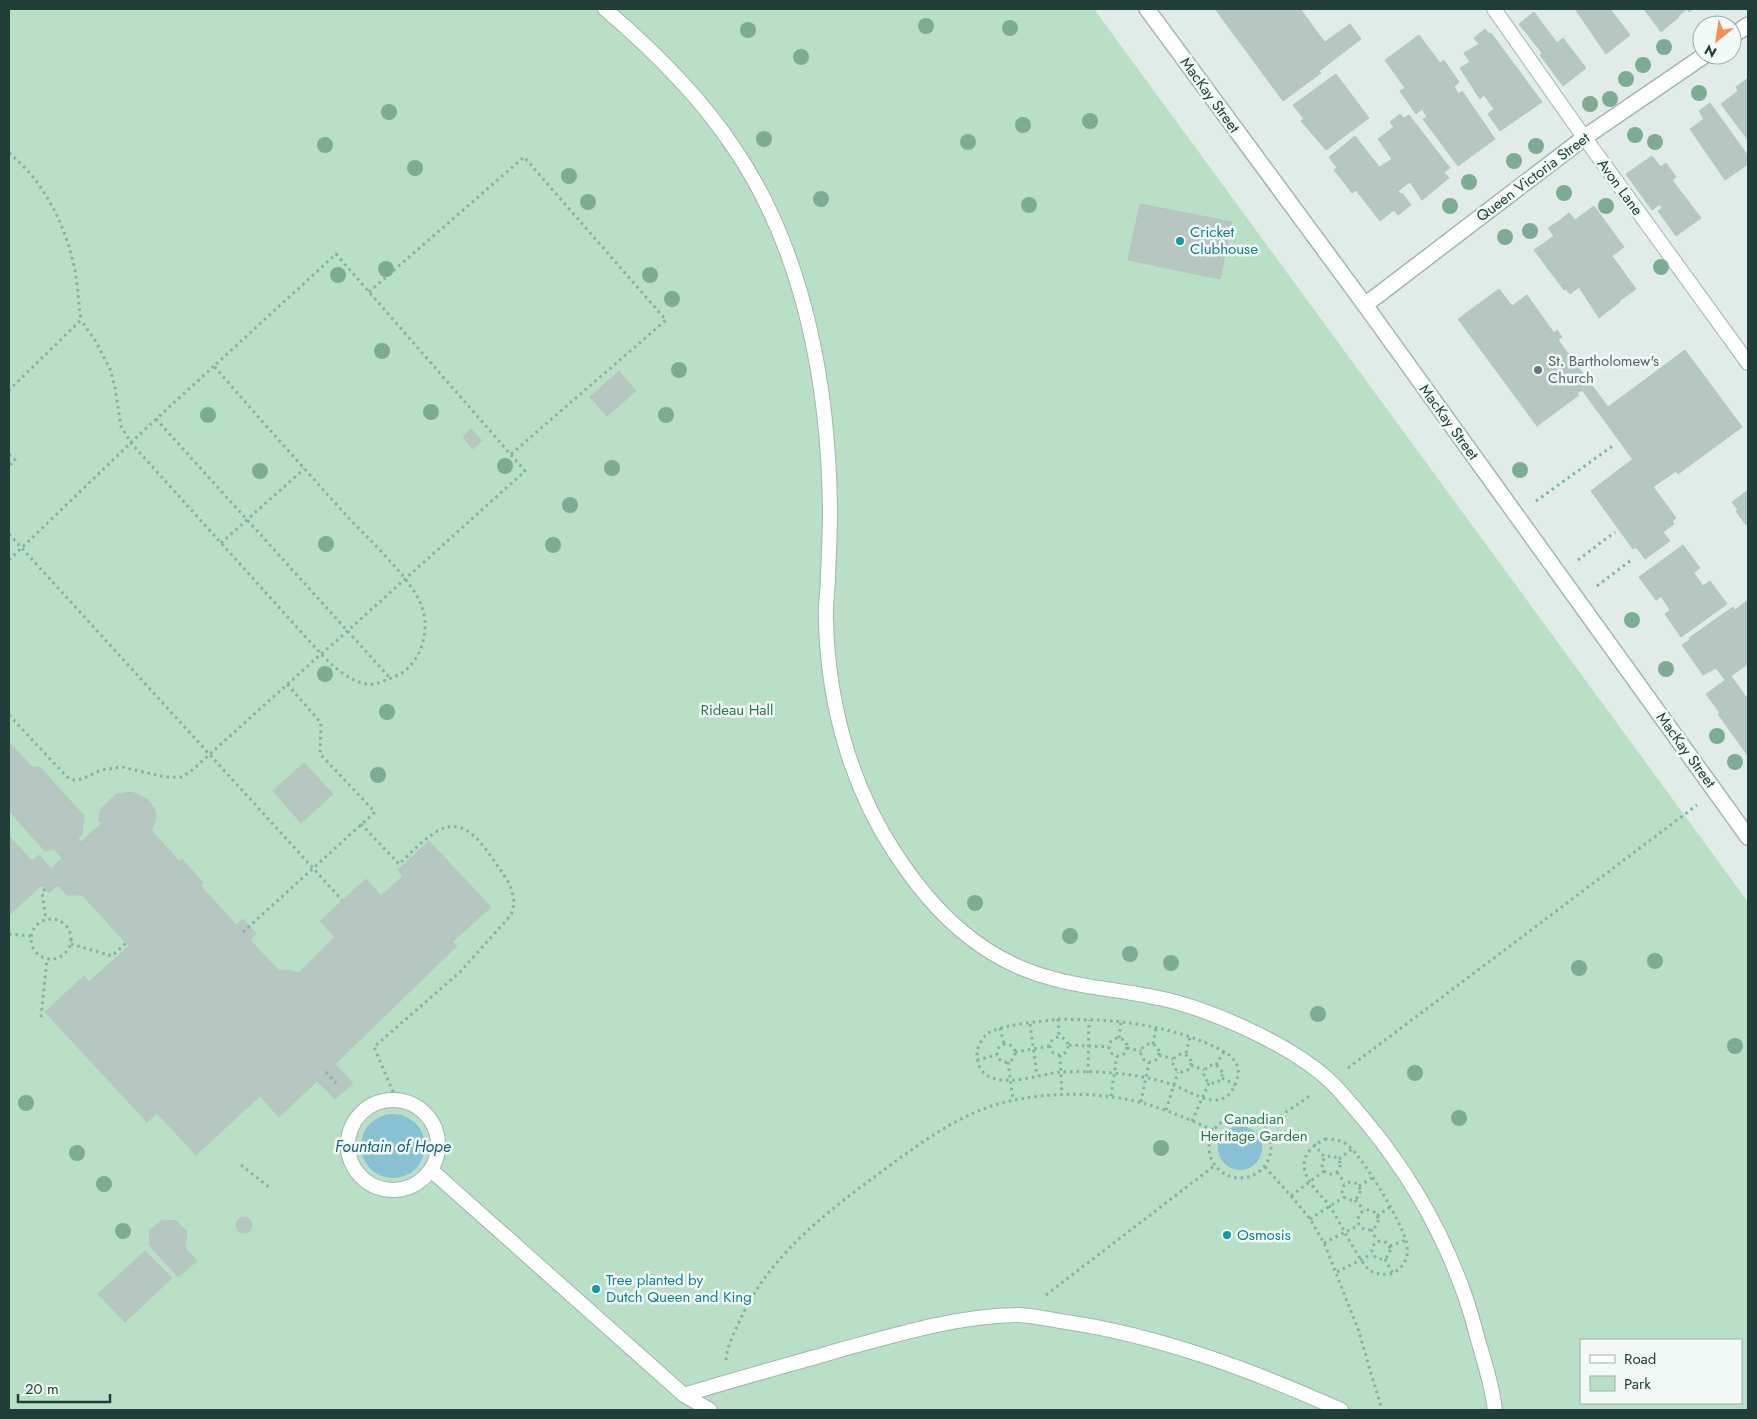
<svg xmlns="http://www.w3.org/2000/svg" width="1757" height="1419" font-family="Jost,sans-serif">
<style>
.green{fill:#b9dfc7;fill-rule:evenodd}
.water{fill:#86c1d4}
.building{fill:#b6c7c2;stroke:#b3c6c0}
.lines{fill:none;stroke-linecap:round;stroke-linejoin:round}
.lane-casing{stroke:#a4b4b1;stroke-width:16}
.street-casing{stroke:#a4b4b1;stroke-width:18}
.path{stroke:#80b2a7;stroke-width:3;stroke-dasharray:2.5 4;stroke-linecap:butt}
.lane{stroke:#fff;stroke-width:14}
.street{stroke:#fff;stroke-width:15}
.tree{fill:#7cac94}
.culture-dot{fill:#0f9aa8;stroke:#f2f9f6;stroke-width:2}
.worship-dot{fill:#6b7280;stroke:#f2f9f6;stroke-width:2}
.labels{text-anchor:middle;stroke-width:5;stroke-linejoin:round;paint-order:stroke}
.street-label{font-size:15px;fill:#213e39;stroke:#f2f9f6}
.culture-label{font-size:15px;fill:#0d838f;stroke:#f2f9f6;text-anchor:start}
.worship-label{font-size:15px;fill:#5b616d;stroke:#f2f9f6;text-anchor:start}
.park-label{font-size:15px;fill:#29774f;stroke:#f2f9f6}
.water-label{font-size:16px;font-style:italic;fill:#18627d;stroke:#f2f9f6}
</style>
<rect width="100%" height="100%" fill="#e1ece9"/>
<!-- green -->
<path class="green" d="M9 9H1094L1748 902V1410H9ZM1581 1340H1741V1403H1581Z"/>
<!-- water -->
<g class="water">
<circle cx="393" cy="1146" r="32"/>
<circle cx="1240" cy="1148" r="22"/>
</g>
<!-- building -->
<g class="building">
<polygon points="1218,9 1265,9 1232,32 1216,10"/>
<polygon points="1265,9 1273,9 1275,11 1278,9 1303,9 1301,10 1304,14 1250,56 1232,32"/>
<polygon points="1575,9 1610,9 1630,35 1606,54"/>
<polygon points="1644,9 1693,9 1689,12 1687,9 1678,16 1679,17 1661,32"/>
<polygon points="1534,12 1557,43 1563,38 1586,68 1563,86 1540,55 1542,53 1519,24"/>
<polygon points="1304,14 1320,36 1266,78 1250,56"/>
<polygon points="1350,24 1361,39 1319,71 1321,73 1283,101 1266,78 1320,36 1325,42"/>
<polygon points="1485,29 1489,34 1491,33 1542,102 1500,131 1488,114 1494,109 1484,95 1480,99 1460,68 1470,62 1464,53 1479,44 1474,38"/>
<polygon points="1419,35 1440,63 1444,60 1459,82 1454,87 1459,94 1462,91 1495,139 1477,152 1400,49"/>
<polygon points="1400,49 1477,152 1458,166 1423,119 1427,117 1422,109 1416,114 1400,91 1405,88 1385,60"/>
<polygon points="1336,74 1369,118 1326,150 1301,121 1304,119 1293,105"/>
<polygon points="1748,78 1748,140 1721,104 1738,91 1736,87"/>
<polygon points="1710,103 1748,156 1748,164 1725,180 1690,129 1704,119 1699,111"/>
<polygon points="1400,114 1404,118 1409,115 1450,168 1444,172 1449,178 1422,200 1410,182 1398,191 1380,167 1392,159 1378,139 1394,127 1390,122"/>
<polygon points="1355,136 1398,191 1400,194 1402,193 1411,205 1398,215 1394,210 1380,221 1356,190 1352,193 1334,170 1337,168 1329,157"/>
<polygon points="1652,156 1661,167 1666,163 1676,177 1672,180 1701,218 1676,236 1658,211 1662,208 1660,204 1652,210 1626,174"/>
<polygon points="1140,204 1232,222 1220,279 1128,260"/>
<polygon points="1594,206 1624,247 1612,256 1636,289 1619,301 1559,221 1569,213 1575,220"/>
<polygon points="1559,221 1620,302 1599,318 1579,287 1570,294 1566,289 1564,290 1534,250 1554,236 1548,228"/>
<polygon points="1499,289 1512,306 1527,295 1554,333 1557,330 1562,337 1558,340 1608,407 1685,350 1742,427 1678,474 1676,471 1653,487 1582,390 1577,393 1579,395 1537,426 1458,319"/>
<polygon points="619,371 636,391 607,416 590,397"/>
<polygon points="471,429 482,441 473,449 463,437"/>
<polygon points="1633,459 1676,518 1672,521 1674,524 1663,532 1670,541 1645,559 1636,547 1633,549 1591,491"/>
<polygon points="1748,490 1748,524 1746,525 1736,511 1738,510 1732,502"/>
<polygon points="1683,545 1700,568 1656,600 1639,577"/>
<polygon points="1694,573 1703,586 1670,610 1661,596"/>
<polygon points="1710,581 1727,604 1681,637 1665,614"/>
<polygon points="1748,600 1748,664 1725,680 1716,668 1703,675 1682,645 1690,640 1689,638 1733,607 1735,610"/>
<polygon points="1731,676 1746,697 1748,696 1748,756 1718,714 1720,713 1706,694"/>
<polygon points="9,742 32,767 9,789"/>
<polygon points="304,763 333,794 301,823 273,791"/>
<polygon points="32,767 40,767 84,816 82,835 78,839 81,842 102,823 99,821 100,810 116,794 131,792 139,795 148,800 154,808 156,818 151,830 180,862 182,859 203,883 201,886 236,925 243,919 256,933 250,940 279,971 289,970 299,973 335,937 320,921 366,879 381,896 403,876 398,870 429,841 491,907 452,942 457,946 335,1064 353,1083 335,1099 317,1081 279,1117 260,1096 196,1155 157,1113 147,1122 45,1012 84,976 89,982 129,946 82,895 67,895 58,885 49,893 42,885 9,915 9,836 32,861 39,855 51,869 62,858 54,849 45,851 9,811 9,789"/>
<circle cx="244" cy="1225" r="8"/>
<polygon points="162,1220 176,1221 187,1232 185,1248 197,1261 178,1277 149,1245 150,1230"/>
<polygon points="145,1251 172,1278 125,1322 98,1294"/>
</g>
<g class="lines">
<!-- lane casing -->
<g class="lane-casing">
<g id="lane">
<path d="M605 9C653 50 699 95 734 148 805 252 829 388 830 512 830 533 829 554 828 575 828 590 825 606 826 621 828 702 850 785 895 853 934 913 983 961 1054 979 1095 990 1138 991 1179 1003 1227 1017 1295 1048 1331 1082 1344 1095 1356 1110 1367 1123 1410 1175 1443 1233 1465 1296 1470 1310 1474 1325 1478 1340 1485 1363 1492 1386 1495 1410"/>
<polyline points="1494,9 1574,123 1748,363"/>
<circle cx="393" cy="1145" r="45"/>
<polyline points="431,1170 684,1395 710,1410"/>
<path d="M684 1395C736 1379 788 1365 840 1350 898 1334 957 1316 1017 1315 1033 1315 1050 1320 1066 1322 1161 1336 1254 1371 1341 1410"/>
</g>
</g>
<!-- street casing -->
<g class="street-casing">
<g id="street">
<polyline points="1147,9 1365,305 1748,837"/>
<polyline points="1732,36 1748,25"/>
<polyline points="1365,305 1585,137 1705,55"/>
</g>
</g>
<!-- path -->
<g class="path">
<path d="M9 153C43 180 65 224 74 266 78 283 78 302 81 320L9 390"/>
<polyline points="369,292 524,157 666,320 510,455"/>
<polyline points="156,419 390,678"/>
<polyline points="9,454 15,460 9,466"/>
<polyline points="1536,501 1614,445"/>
<polyline points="9,534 342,900"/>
<polyline points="221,543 304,469"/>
<polyline points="9,560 142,432 214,366"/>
<polyline points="1578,560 1615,532"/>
<polyline points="1597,586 1630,561"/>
<path d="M9 715 67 777 74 780 82 779 101 770 122 767 165 777H181L190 772 321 654 333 644 525 471 336 254 214 366C257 416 301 465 345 514 367 538 405 572 419 600 431 623 425 656 403 672 399 675 392 678 386 680 383 681 379 683 376 684 355 687 333 667 321 654L131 443 121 426 115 388 110 369 96 342 81 320"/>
<path d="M361 824 399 864C411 853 429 833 444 828 468 820 484 847 495 862 502 873 511 883 513 896 515 903 513 909 511 915L460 972 374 1047 396 1099"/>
<polyline points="45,889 42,892 46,920"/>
<circle cx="51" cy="939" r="20"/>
<polyline points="243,932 375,812 320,754 321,723 287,684"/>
<polyline points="9,934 31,936"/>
<polyline points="71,944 112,956 126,943"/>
<polyline points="41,1017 47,959"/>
<path d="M1058 1019C1079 1020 1101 1019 1122 1022 1156 1026 1193 1035 1223 1051 1232 1056 1240 1064 1238 1075 1237 1081 1235 1086 1231 1092 1216 1111 1191 1091 1173 1085 1165 1082 1156 1080 1148 1078 1120 1072 1089 1071 1061 1072 1040 1074 1002 1089 984 1073 978 1067 977 1060 977 1052 978 1046 983 1037 988 1033 1004 1024 1039 1022 1058 1019Z"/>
<polyline points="1058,1019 1059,1036"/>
<polyline points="1030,1024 1037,1076"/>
<polyline points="1000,1028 1004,1044"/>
<circle cx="1059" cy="1046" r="9"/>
<circle cx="1118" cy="1047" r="9"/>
<polyline points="1119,1038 1121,1021"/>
<circle cx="1006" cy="1053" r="9"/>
<circle cx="1150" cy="1053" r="9"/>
<polyline points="1153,1044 1156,1028"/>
<polyline points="1069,1045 1109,1047"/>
<polyline points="1127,1048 1141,1051"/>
<polyline points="1015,1052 1050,1046"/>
<polyline points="1186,1053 1190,1037"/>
<circle cx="1182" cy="1063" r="9"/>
<polyline points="1060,1055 1062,1094"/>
<polyline points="1159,1055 1173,1059"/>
<polyline points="977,1060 997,1055"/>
<polyline points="1008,1062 1013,1100"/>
<circle cx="1213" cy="1074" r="9"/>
<polyline points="1191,1065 1204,1070"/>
<polyline points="1216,1065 1224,1051"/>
<polyline points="1348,1068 1697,805"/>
<polyline points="326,1072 336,1083"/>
<polyline points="1088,1073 1089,1020"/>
<polyline points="1222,1078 1236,1085"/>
<polyline points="1111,1096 1117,1056"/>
<polyline points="1141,1102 1149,1062"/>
<polyline points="1166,1110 1178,1072"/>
<circle cx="1240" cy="1147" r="31"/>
<polyline points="1192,1121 1209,1083"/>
<polyline points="1264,1127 1311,1095"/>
<path d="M1325 1139C1336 1139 1345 1141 1352 1149 1367 1165 1401 1221 1406 1241 1408 1248 1408 1256 1404 1263 1402 1267 1395 1273 1390 1274 1383 1275 1377 1274 1371 1271 1361 1266 1339 1220 1331 1208 1323 1196 1308 1185 1305 1171 1301 1155 1313 1145 1325 1139Z"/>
<polyline points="1314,1144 1325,1158"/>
<circle cx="1331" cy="1165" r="9"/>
<polyline points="1339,1159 1352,1149"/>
<polyline points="241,1165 270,1188"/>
<polyline points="1265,1167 1291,1196 1310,1219 1324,1243 1358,1329 1382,1410"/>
<polyline points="1337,1172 1345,1183"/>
<circle cx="1351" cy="1191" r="9"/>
<polyline points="1359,1186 1372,1178"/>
<polyline points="1291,1196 1324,1171"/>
<polyline points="1355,1200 1364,1210"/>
<circle cx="1368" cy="1220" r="10"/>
<polyline points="1377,1216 1390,1207"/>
<polyline points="1310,1219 1344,1197"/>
<polyline points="1371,1229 1377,1241"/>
<circle cx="1381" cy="1250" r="9"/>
<polyline points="1324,1243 1359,1225"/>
<polyline points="1390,1246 1406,1240"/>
<polyline points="1385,1259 1393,1274"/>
<polyline points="1337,1272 1372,1254"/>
<polyline points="1046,1295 1214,1166"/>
<path d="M726 1360C727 1346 734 1333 740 1320 770 1254 828 1211 885 1169 925 1140 964 1110 1014 1100 1054 1092 1103 1092 1142 1103 1166 1109 1190 1120 1213 1130"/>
</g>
<!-- lane -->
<use href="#lane" class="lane"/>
<!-- street -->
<use href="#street" class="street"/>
</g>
<!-- trees -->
<g class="tree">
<circle cx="926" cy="26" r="8"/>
<circle cx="1010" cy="28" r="8"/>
<circle cx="748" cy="30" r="8"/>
<circle cx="1664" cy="47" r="8"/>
<circle cx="801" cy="57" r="8"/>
<circle cx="1643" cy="65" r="8"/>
<circle cx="1626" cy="79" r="8"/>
<circle cx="1699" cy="93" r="8"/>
<circle cx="1610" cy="99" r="8"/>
<circle cx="1590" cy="104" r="8"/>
<circle cx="389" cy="112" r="8"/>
<circle cx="1090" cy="121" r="8"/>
<circle cx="1023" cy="125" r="8"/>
<circle cx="1635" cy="135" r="8"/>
<circle cx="764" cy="139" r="8"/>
<circle cx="968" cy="142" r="8"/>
<circle cx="1655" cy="142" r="8"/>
<circle cx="325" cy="145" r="8"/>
<circle cx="1536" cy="146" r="8"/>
<circle cx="1514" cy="161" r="8"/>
<circle cx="415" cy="168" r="8"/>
<circle cx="569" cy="176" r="8"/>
<circle cx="1469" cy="182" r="8"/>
<circle cx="1564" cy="193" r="8"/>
<circle cx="821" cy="199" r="8"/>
<circle cx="588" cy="202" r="8"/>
<circle cx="1029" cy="205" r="8"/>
<circle cx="1450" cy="206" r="8"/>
<circle cx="1606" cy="206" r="8"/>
<circle cx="1530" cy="231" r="8"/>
<circle cx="1505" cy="237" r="8"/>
<circle cx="1661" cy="267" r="8"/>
<circle cx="386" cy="269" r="8"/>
<circle cx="338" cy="275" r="8"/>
<circle cx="650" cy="275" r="8"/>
<circle cx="672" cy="299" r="8"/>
<circle cx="382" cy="351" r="8"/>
<circle cx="679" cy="370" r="8"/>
<circle cx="431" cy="412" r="8"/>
<circle cx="208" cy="415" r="8"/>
<circle cx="666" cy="415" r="8"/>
<circle cx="505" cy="466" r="8"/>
<circle cx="612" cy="468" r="8"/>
<circle cx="1520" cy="470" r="8"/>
<circle cx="260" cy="471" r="8"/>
<circle cx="570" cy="505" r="8"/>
<circle cx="326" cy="544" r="8"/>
<circle cx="553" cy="545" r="8"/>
<circle cx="1632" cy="620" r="8"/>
<circle cx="1666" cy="669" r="8"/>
<circle cx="325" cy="674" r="8"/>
<circle cx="387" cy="712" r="8"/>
<circle cx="1717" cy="736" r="8"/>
<circle cx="1735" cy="762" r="8"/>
<circle cx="378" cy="775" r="8"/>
<circle cx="975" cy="903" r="8"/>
<circle cx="1070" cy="936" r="8"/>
<circle cx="1130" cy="954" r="8"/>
<circle cx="1655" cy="961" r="8"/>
<circle cx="1171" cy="963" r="8"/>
<circle cx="1579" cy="968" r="8"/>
<circle cx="1318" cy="1014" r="8"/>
<circle cx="1735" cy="1046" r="8"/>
<circle cx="1415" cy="1073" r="8"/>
<circle cx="26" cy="1103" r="8"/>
<circle cx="1459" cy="1118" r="8"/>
<circle cx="1161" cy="1148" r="8"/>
<circle cx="77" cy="1153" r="8"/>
<circle cx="104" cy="1184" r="8"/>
<circle cx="123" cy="1231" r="8"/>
</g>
<!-- markers -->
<g class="culture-dot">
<circle cx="1180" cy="241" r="5"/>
<circle cx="1227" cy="1235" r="5"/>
<circle cx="596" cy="1289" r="5"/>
</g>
<circle class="worship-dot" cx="1538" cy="370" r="5"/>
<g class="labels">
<!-- street labels -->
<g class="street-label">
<text transform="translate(1210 95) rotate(54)" y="5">MacKay Street</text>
<text transform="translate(1533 177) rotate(-37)" y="5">Queen Victoria Street</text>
<text transform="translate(1620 187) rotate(54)" y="5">Avon Lane</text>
<text transform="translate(1449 422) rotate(54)" y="5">MacKay Street</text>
<text transform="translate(1686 750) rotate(54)" y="5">MacKay Street</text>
</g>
<!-- culture labels -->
<g class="culture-label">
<text x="1190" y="237">Cricket<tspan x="1190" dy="17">Clubhouse</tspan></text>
<text x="1237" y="1240">Osmosis</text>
<text x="606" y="1285">Tree planted by<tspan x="606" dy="17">Dutch Queen and King</tspan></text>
</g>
<!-- worship labels -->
<g class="worship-label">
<text x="1548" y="366">St. Bartholomew's<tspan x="1548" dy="17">Church</tspan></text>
</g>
<!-- park labels -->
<g class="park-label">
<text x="737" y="715">Rideau Hall</text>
<text x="1254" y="1124">Canadian<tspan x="1254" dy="17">Heritage Garden</tspan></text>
</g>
<!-- water labels -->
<g class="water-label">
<text x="393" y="1152">Fountain of Hope</text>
</g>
</g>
<!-- border -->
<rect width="1757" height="1419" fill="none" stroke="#213e39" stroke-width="20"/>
<!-- legend -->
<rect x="1580" y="1339" width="162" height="65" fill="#f2f9f6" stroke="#9eaeaa"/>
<rect x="1590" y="1355" width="25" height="8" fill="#ffffff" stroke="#9eaeaa"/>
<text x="1624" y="1364" font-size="15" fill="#213e39">Road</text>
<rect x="1590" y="1376" width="25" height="15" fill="#b9dfc7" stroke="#9eaeaa"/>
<text x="1624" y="1389" font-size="15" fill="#213e39">Park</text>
<!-- north arrow -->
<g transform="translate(1717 40) rotate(210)"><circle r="24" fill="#f2f9f6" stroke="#9eaeaa"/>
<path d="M0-4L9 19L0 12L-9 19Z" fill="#f88c53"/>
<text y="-8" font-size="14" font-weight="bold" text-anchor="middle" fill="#213e39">N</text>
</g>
<!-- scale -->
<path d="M18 1394v8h92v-8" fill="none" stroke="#213e39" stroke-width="2.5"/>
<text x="25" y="1394" font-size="15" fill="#213e39" stroke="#f2f9f6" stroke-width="4" paint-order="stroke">20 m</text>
</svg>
